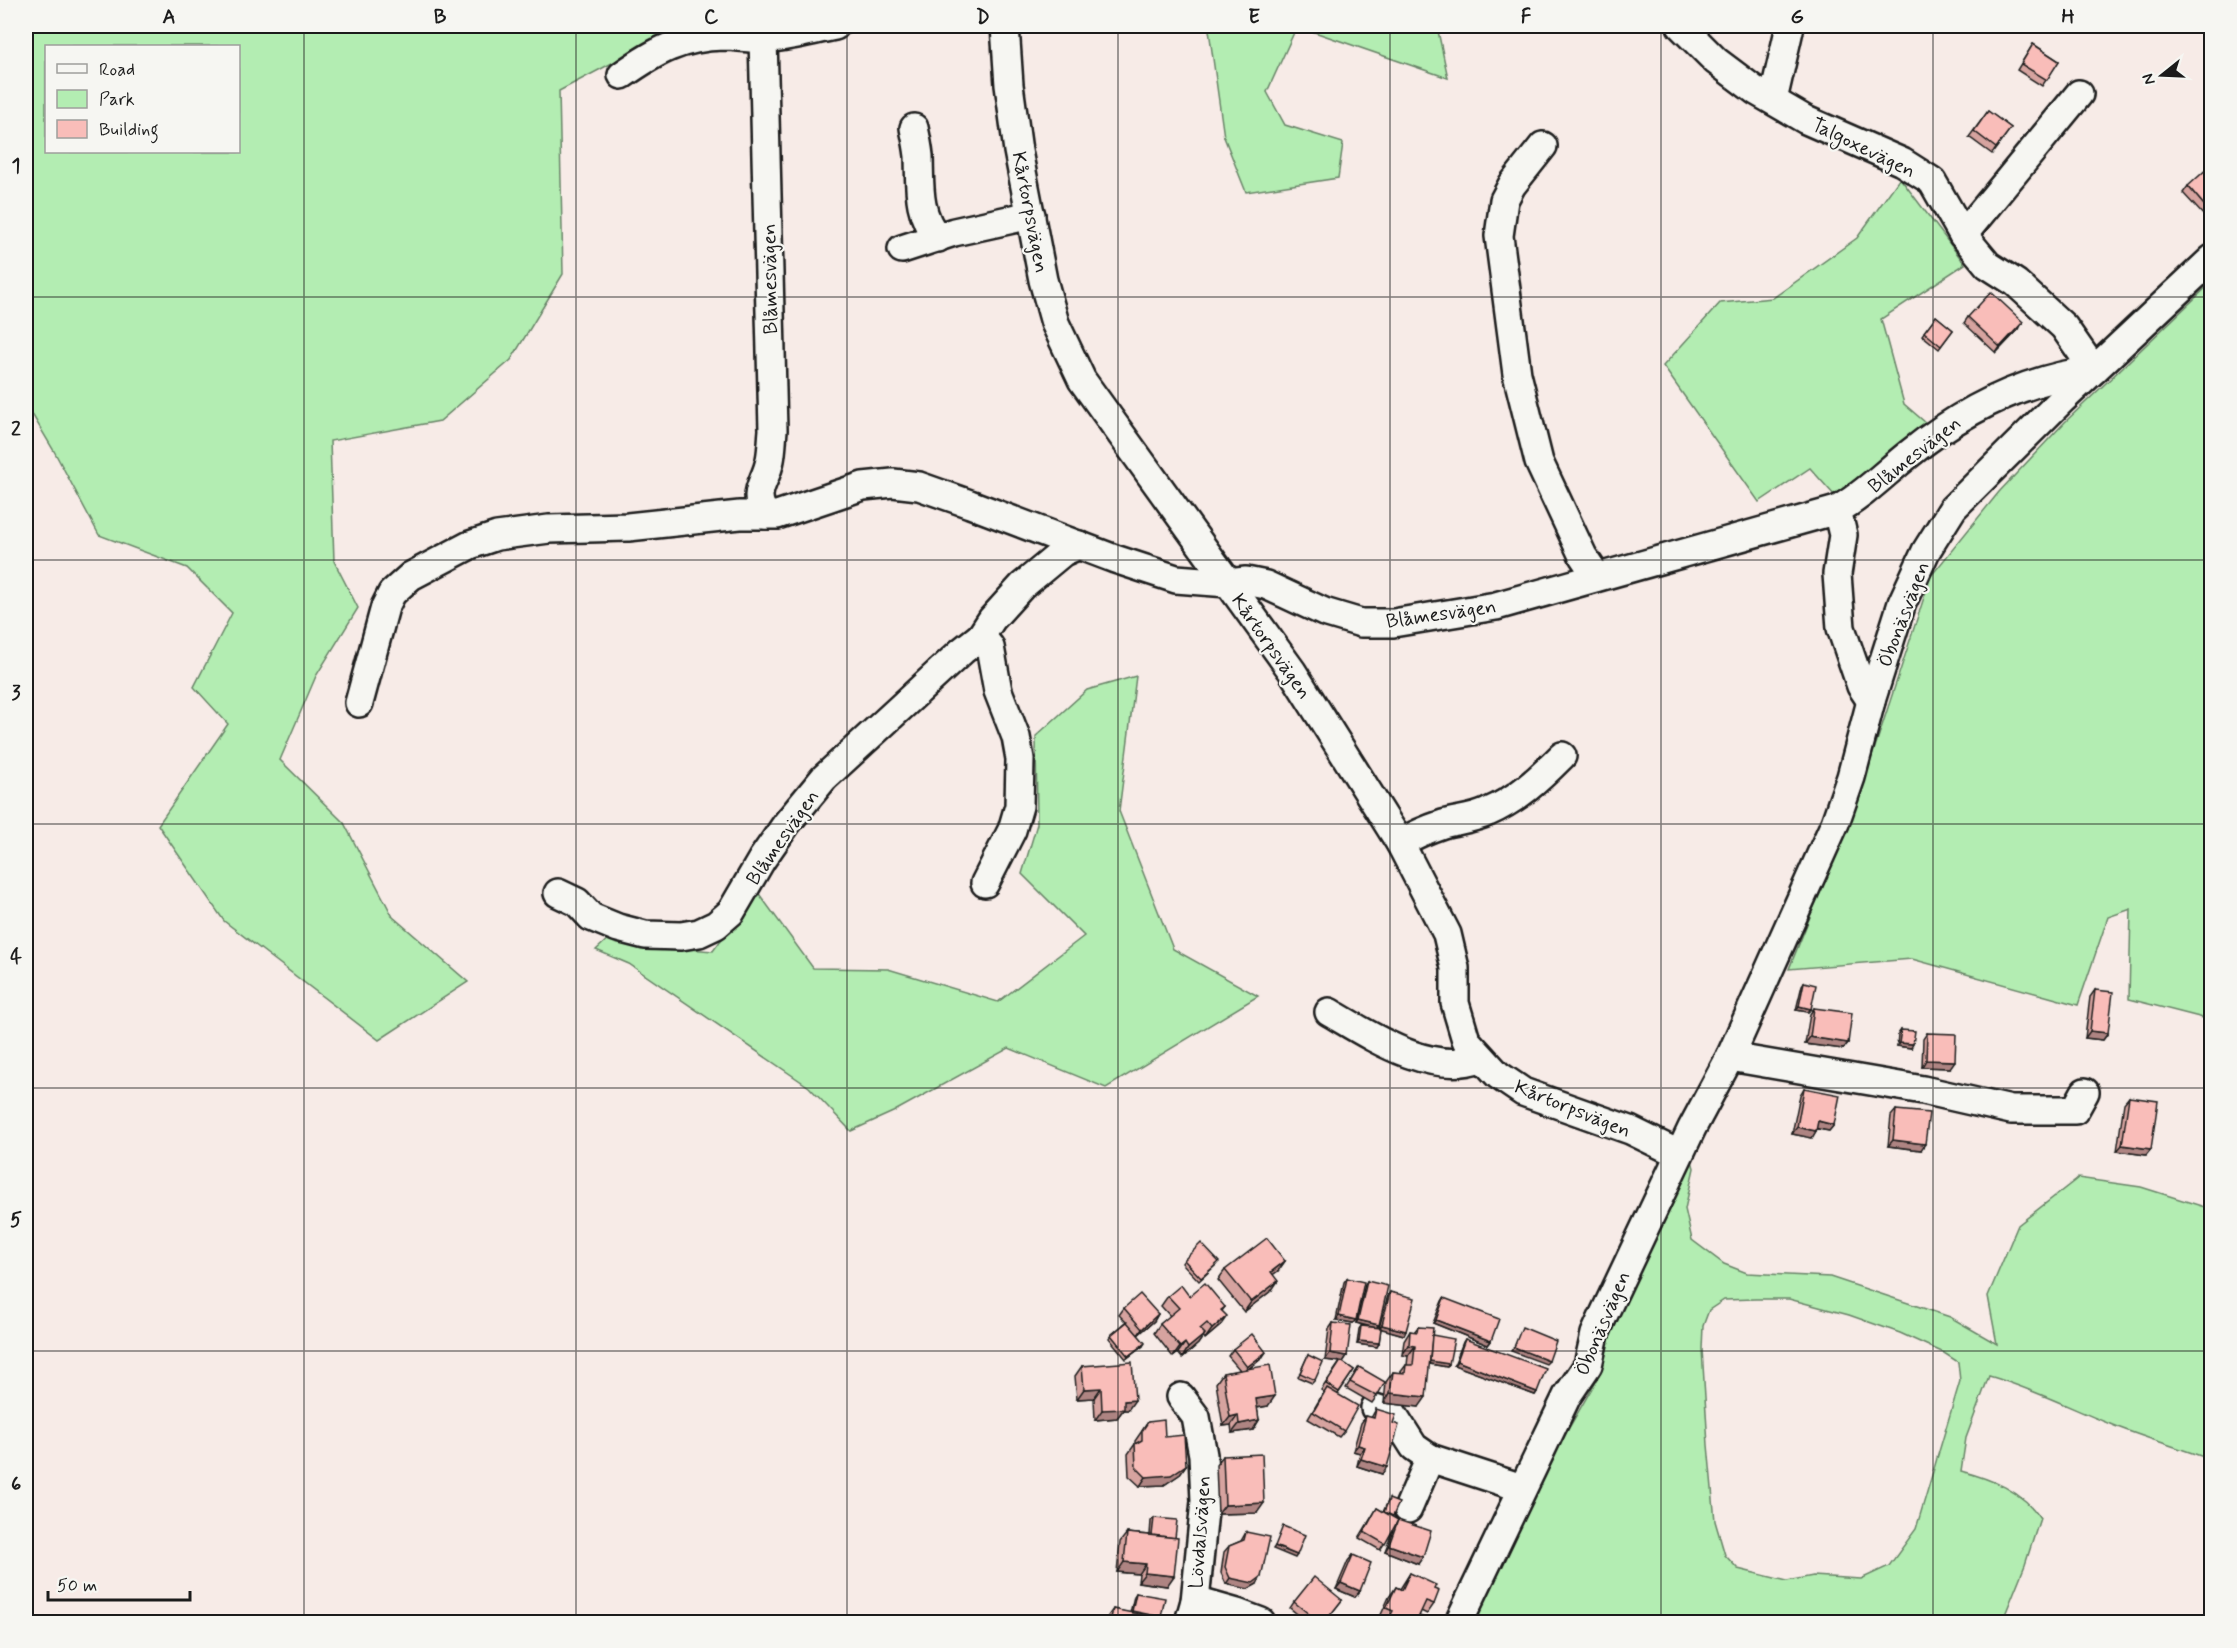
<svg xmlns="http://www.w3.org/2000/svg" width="2237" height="1648" font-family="Mynerve,sans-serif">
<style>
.green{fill:#b3edb2;stroke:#688467;stroke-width:1.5;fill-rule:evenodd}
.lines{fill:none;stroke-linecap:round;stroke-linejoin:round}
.minor-casing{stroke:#1c1c1c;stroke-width:32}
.minor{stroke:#f6f6f2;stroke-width:27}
.wall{fill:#d6a39f;stroke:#1c1c1c;stroke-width:1.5}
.shaded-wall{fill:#ae8482;stroke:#1c1c1c;stroke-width:1.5}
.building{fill:#f9bdb9;stroke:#1c1c1c;stroke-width:1.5}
.grid{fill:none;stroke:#1c1c1c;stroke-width:1.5;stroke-opacity:0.55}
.labels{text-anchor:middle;stroke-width:4.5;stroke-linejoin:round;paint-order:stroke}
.street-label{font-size:20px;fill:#1c1c1c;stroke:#f6f6f2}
.neatline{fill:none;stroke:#1c1c1c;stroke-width:2}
.grid-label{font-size:20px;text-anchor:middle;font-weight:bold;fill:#1c1c1c}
</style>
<rect width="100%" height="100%" fill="#f7ebe7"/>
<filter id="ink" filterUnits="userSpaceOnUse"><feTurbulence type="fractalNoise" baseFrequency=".0167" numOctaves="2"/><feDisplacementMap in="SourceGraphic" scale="12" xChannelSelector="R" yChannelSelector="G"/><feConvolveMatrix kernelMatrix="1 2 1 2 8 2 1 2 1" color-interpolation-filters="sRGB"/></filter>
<g filter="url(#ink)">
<!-- green -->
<g class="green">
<path d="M26 26H707L669 33 559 91 563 274 511 360 440 421 330 441 334 561 358 608 316 676 280 760 344 823 393 917 468 982 379 1040 224 921 158 825 228 724 194 687 232 613 187 568 99 535 54 451 26 404ZM46 46H238V152H46Z"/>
<polygon points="1206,26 1437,26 1448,78 1297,26 1267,92 1285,125 1343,143 1338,178 1246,192 1224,137 1209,30"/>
<polygon points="1900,178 1965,264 1881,319 1904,404 1926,423 1835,496 1810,468 1759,502 1663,366 1720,303 1773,298 1857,238"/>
<polygon points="2211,283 2211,1020 2129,999 2131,909 2108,917 2078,1005 1912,959 1789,969 1862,787 1931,576 1999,492 2065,422"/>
<polygon points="1136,676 1119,811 1173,949 1258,996 1106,1088 1009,1048 893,1112 851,1131 809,1087 629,964 596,950 611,936 652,946 713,951 757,891 813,968 888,969 998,1002 1084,936 1022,874 1037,824 1036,736 1087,690"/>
<path d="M1691 1157 1694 1168 1685 1209 1692 1240 1724 1264 1747 1273 1830 1277 1950 1317 1997 1344 1988 1296 2018 1225 2078 1178 2141 1187 2211 1209V1460C2178 1447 2144 1438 2110 1424 2070 1408 2031 1388 1989 1376L1966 1438 1961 1471C1991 1479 2023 1491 2040 1518L2025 1565 2002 1622H1473L1539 1480 1599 1376 1606 1336ZM1755 1299H1789L1849 1315 1900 1333 1944 1353 1958 1362 1960 1381 1916 1529 1889 1566 1861 1579 1813 1576 1787 1581 1738 1569 1725 1555 1715 1521 1708 1445 1702 1349 1703 1326 1709 1310 1724 1300Z"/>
</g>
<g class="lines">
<!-- minor casing -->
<g class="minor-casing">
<g id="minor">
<polyline points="1005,26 1009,85 1018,151 1043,280 1055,323 1082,380 1292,671 1400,843 1447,934 1455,968 1455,1003 1466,1040 1498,1075 1523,1092 1630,1130 1679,1154"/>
<path d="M1681 26 1716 61 1756 91 1806 120 1902 162 1932 181 1963 235 1988 265 2016 283 2064 327 2094 370C2025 379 1963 410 1909 454 1885 473 1864 495 1837 510"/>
<path d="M763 38 773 430C772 440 772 450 770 460 766 483 750 492 766 515"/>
<path d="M622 75C656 51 681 37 724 36 739 36 755 40 771 38 792 36 814 30 835 26"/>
<polyline points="1773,100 1790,26"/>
<path d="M914 128C916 137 918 147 919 156 920 185 917 215 938 238"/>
<polyline points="1543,146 1512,185 1504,200 1499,236 1517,374 1539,462 1583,556 1597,577"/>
<polyline points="1963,235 2079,94"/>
<polyline points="902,249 954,232 1031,215"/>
<polyline points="981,636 990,647 998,691 1016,737 1020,759 1019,806 1012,830 985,883"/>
<polyline points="359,703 385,607 392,593 411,576 470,545 497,536 549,529 628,527 740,515 777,515 863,486 893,483 919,486 970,504 1115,559 1176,579 1228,583 1246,581 1266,585 1324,612 1361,623 1393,623 1496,606 1837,510 1843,535 1837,574 1841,628 1861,686 1871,701"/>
<path d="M1400 843C1414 835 1428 829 1443 824 1457 820 1474 819 1488 812 1518 799 1539 779 1562 756"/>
<polyline points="558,893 577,902 591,917 618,928 645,935 681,936 699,933 716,925 731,912 762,859 787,823 824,778 962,651 981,636 992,619 1022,586 1063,552 1079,545"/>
<path d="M1329 1012C1372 1037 1430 1076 1480 1058"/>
<polyline points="1730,1057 1923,1090 2011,1110 2075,1110 2085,1092"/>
<polyline points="1181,1397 1196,1417 1203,1455 1205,1501 1195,1601 1189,1622"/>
<polyline points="1375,1408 1393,1414 1414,1447 1430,1458 1522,1488"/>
<polyline points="1408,1509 1430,1458"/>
<polyline points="1195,1601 1237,1613 1261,1622"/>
<polyline points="1459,1622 1567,1396 1588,1365 1595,1334 1604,1314 1692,1128 1730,1057 1835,823 1851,777 1871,701 1902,603 1926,551 1953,508 2063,399 2212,259"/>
</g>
</g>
<!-- minor -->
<use href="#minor" class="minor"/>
</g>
<!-- wall -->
<g class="wall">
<polygon points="2033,44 2059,61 2042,86 2017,70"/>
<polygon points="1988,111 2011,128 1992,154 1969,137"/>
<polygon points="2188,186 2211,213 2206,218 2183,193"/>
<polygon points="1936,316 1953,330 1939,349 1922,335"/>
<polygon points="1968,317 2019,329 1996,353 1964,323"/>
<polygon points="1804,982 1811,1009 1808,1012 1796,1010 1802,985"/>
<polygon points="2095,990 2108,1033 2103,1040 2085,1038 2090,997"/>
<polygon points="1814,1008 1848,1043 1843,1049 1805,1044 1810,1014"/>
<polygon points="1901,1030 1911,1048 1897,1046 1898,1034"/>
<polygon points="1927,1033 1950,1068 1922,1067 1923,1039"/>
<polygon points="1804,1088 1834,1125 1829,1131 1817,1129 1816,1131 1812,1138 1792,1134 1800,1095"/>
<polygon points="2129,1097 2151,1149 2146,1155 2117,1151 2124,1103"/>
<polygon points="1896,1110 1921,1150 1888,1146 1891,1116"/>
<polygon points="1184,1260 1216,1265 1199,1281 1182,1263"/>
<polygon points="1285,1261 1278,1271 1273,1274 1272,1290 1244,1312 1218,1280 1225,1270"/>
<polygon points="1347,1278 1353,1323 1336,1320 1344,1282"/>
<polygon points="1367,1281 1379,1325 1376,1328 1379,1328 1388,1295 1390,1292 1406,1331 1404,1335 1381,1328 1379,1343 1377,1347 1357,1344 1359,1329 1361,1326 1375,1328 1356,1323 1365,1284"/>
<polygon points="1168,1296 1189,1296 1225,1307 1222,1311 1220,1326 1205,1339 1203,1336 1198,1344 1182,1358 1178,1353 1173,1357 1154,1333 1160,1324 1170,1316 1161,1306"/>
<polygon points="1444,1298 1491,1341 1488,1345 1433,1323 1442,1301"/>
<polygon points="1124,1308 1158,1314 1154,1321 1138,1335 1143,1346 1126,1359 1109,1338 1111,1335 1126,1322 1119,1315"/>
<polygon points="1333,1323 1347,1356 1343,1362 1354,1370 1338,1394 1344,1431 1339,1437 1308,1419 1324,1392 1321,1390 1340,1362 1325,1360 1329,1329"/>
<polygon points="1418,1327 1432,1335 1449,1364 1447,1367 1429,1364 1419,1407 1384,1403 1386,1382 1393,1372 1400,1373 1406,1365 1407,1365 1408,1356 1402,1355 1404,1341 1410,1331 1414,1332"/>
<polygon points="1465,1339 1537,1392 1535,1395 1454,1365 1463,1342"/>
<polygon points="1233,1349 1262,1358 1249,1369 1268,1406 1257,1408 1259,1420 1253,1430 1232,1433 1231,1425 1223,1426 1216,1383 1223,1373 1240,1370 1228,1356"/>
<polygon points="1308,1355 1315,1380 1312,1383 1298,1377"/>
<polygon points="1082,1366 1128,1410 1123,1410 1117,1418 1095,1420 1094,1398 1077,1399 1075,1376"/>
<polygon points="1359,1367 1377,1396 1372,1403 1346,1388"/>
<polygon points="1376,1409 1393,1423 1382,1474 1357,1466 1360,1453 1353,1451 1361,1423 1366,1416 1371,1418"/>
<polygon points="1148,1422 1165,1437 1186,1465 1179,1475 1164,1485 1140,1486 1129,1476 1128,1454 1135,1444 1135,1441"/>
<polygon points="1223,1456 1257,1513 1218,1514 1216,1465"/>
<polygon points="1389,1499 1392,1517 1398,1520 1418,1564 1385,1551 1393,1530 1380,1550 1359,1538 1377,1508 1383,1512"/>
<polygon points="1154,1518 1167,1586 1138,1582 1139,1574 1117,1572 1120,1542 1127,1533 1150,1535 1151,1521"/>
<polygon points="1246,1532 1257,1584 1248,1589 1226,1584 1221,1573 1224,1552 1229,1546 1241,1541"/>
<polygon points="1353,1555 1360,1591 1355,1597 1336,1589 1348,1561"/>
<polygon points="1410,1573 1434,1589 1434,1604 1427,1614 1421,1611 1419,1616 1423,1623 1385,1623 1386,1620 1380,1617 1389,1597 1396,1587 1400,1589"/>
<polygon points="1136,1593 1159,1620 1157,1620 1157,1623 1107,1623 1108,1616 1113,1609 1130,1613 1134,1596"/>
<polygon points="1342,1600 1324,1623 1308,1623 1290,1608 1294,1602"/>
</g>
<!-- shaded-wall -->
<g class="shaded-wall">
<polygon points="2023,322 2019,329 1996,353 2000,347"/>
<polygon points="1799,1006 1811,1009 1808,1012 1796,1010"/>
<polygon points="2090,1031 2108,1033 2103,1040 2085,1038"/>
<polygon points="1810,1037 1848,1043 1843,1049 1805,1044"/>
<polygon points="1899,1043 1913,1044 1911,1048 1897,1046"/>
<polygon points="1926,1060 1955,1061 1950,1068 1922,1067"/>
<polygon points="1818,1121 1834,1125 1829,1131 1814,1128"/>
<polygon points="1797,1127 1816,1131 1812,1138 1792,1134"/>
<polygon points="1893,1140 1925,1144 1921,1150 1888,1146"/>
<polygon points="2122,1145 2151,1149 2146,1155 2117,1151"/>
<polygon points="1285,1261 1278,1271 1264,1281 1271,1272"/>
<polygon points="1278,1281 1272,1290 1244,1312 1251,1302"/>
<polygon points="1158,1314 1154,1321 1138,1335 1142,1329"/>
<polygon points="1227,1316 1220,1326 1205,1339 1212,1329"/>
<polygon points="1339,1316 1356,1320 1353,1323 1336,1320"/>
<polygon points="1358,1320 1379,1325 1376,1328 1356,1323"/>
<polygon points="1436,1320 1491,1341 1488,1345 1433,1323"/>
<polygon points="1382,1325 1406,1331 1404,1335 1379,1328"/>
<polygon points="1205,1334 1198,1344 1182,1358 1188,1348"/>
<polygon points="1359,1341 1379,1343 1377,1347 1357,1344"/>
<polygon points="1145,1343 1143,1346 1126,1359 1128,1356"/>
<polygon points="1185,1343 1178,1353 1173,1357 1180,1347"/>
<polygon points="1409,1345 1415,1346 1408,1356 1402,1355"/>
<polygon points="1514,1347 1549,1361 1546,1364 1511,1351"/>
<polygon points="1266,1352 1262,1358 1243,1373 1247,1367"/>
<polygon points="1330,1353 1347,1356 1343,1362 1325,1360"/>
<polygon points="1427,1360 1449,1364 1447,1367 1425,1363"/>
<polygon points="1457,1361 1537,1392 1535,1395 1454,1365"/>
<polygon points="1101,1388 1094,1398 1077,1399 1084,1389"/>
<polygon points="1390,1393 1426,1397 1419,1407 1384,1403"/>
<polygon points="1275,1396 1268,1406 1249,1409 1256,1399"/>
<polygon points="1135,1400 1128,1410 1123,1410 1117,1418 1095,1420 1102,1410 1124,1401"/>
<polygon points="1238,1415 1231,1425 1223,1426 1230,1417"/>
<polygon points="1259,1420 1253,1430 1232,1433 1239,1424"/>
<polygon points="1358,1445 1365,1447 1360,1453 1353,1451"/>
<polygon points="1361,1459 1387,1467 1382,1474 1357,1466"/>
<polygon points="1186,1465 1179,1475 1164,1485 1140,1486 1146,1477"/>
<polygon points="1264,1503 1257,1513 1218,1514 1225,1505"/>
<polygon points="1389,1545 1423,1557 1418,1564 1385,1551"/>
<polygon points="1275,1546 1297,1555 1295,1558 1273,1549"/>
<polygon points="1124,1562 1146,1564 1139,1574 1117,1572"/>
<polygon points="1145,1573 1174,1576 1167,1586 1138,1582"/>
<polygon points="1261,1577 1257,1584 1248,1589 1226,1584 1230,1578"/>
<polygon points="1341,1583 1360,1591 1355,1597 1336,1589"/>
<polygon points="1132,1611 1161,1617 1159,1620 1130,1614"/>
</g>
<!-- building -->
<g class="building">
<polygon points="2033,44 2059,61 2047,80 2021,64"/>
<polygon points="1988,111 2011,128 1996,148 1974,131"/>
<polygon points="2209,167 2211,170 2211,211 2210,212 2188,186"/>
<polygon points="1991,292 2023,322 2000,347 1968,317"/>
<polygon points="1936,316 1953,330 1941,346 1924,332"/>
<polygon points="1804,982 1816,985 1811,1009 1799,1006"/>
<polygon points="2095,990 2113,992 2108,1033 2090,1031"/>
<polygon points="1814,1008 1852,1013 1848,1043 1810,1037"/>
<polygon points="1901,1030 1915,1031 1913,1044 1899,1043"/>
<polygon points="1927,1033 1956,1034 1955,1061 1926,1060"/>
<polygon points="1804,1088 1840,1095 1834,1125 1818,1121 1816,1131 1797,1127"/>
<polygon points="2129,1097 2158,1101 2151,1149 2122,1145"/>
<polygon points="1896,1110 1929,1113 1925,1144 1893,1140"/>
<polygon points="1267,1238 1285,1261 1271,1272 1278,1281 1251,1302 1225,1270"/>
<polygon points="1201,1243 1219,1262 1201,1278 1184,1260"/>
<polygon points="1347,1278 1364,1282 1356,1320 1339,1316"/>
<polygon points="1367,1281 1388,1286 1379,1325 1358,1320"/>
<polygon points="1205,1283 1225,1307 1221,1310 1227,1316 1212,1329 1207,1323 1200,1329 1205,1334 1188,1348 1185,1343 1180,1347 1160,1324 1179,1308 1168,1296 1181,1285 1189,1296"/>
<polygon points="1390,1292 1415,1298 1406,1331 1382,1325"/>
<polygon points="1140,1294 1158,1314 1142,1329 1124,1308"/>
<polygon points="1444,1298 1499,1319 1491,1341 1436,1320"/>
<polygon points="1127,1322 1145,1343 1128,1356 1111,1335"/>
<polygon points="1333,1323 1351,1325 1347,1356 1330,1353"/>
<polygon points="1361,1326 1381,1328 1379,1343 1359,1341"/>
<polygon points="1418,1327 1433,1328 1426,1397 1390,1393 1393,1372 1405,1373 1406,1365 1413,1365 1415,1346 1409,1345 1410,1331 1417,1332"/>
<polygon points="1522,1327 1556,1341 1549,1361 1514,1347"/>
<polygon points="1252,1334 1266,1352 1247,1367 1233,1349"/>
<polygon points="1432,1335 1454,1339 1449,1364 1430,1361"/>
<polygon points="1465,1339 1546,1369 1537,1392 1457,1361"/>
<polygon points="1308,1355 1323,1362 1315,1380 1300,1373"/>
<polygon points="1341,1361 1354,1370 1339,1392 1326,1384"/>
<polygon points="1132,1362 1135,1400 1124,1401 1124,1409 1102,1410 1101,1388 1084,1389 1082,1366"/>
<polygon points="1270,1365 1275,1396 1256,1399 1259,1420 1239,1424 1238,1415 1230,1417 1223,1373"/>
<polygon points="1359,1367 1385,1382 1377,1396 1350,1382"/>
<polygon points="1327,1388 1358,1406 1344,1431 1313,1412"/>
<polygon points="1376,1409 1396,1415 1393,1423 1399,1425 1387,1467 1361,1459 1365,1447 1358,1445 1366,1416 1374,1418"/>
<polygon points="1164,1420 1165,1437 1184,1435 1186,1465 1171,1475 1146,1477 1136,1467 1135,1444 1142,1440 1142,1431 1148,1422"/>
<polygon points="1262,1454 1264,1503 1225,1505 1223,1456"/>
<polygon points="1389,1499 1399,1503 1393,1516 1384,1512"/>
<polygon points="1377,1508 1398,1520 1385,1544 1364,1532"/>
<polygon points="1154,1518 1177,1520 1175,1538 1152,1535"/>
<polygon points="1398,1520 1431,1531 1423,1557 1389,1545"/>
<polygon points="1283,1526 1305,1535 1297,1555 1275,1546"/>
<polygon points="1246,1532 1270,1537 1261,1577 1253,1583 1230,1578 1225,1567 1229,1546 1244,1540"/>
<polygon points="1127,1533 1178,1538 1174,1576 1145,1573 1146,1564 1124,1562"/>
<polygon points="1353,1555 1371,1563 1360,1591 1341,1583"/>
<polygon points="1410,1573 1436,1585 1434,1589 1439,1591 1434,1604 1426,1601 1419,1616 1425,1618 1423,1623 1387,1623 1393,1611 1386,1608 1396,1587 1402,1590"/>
<polygon points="1314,1577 1342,1600 1324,1623 1320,1623 1294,1602"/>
<polygon points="1136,1593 1165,1598 1161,1617 1132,1611"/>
<polygon points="1113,1609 1158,1618 1157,1623 1110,1623"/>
<polygon points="1359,1617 1371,1623 1357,1623"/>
</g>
</g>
<!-- grid -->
<path class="grid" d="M304 26V1622M576 26V1622M847 26V1622M1118 26V1622M1390 26V1622M1661 26V1622M1933 26V1622M26 297H2212M26 560H2212M26 824H2212M26 1088H2212M26 1351H2212"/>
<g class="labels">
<!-- street labels -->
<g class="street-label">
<text transform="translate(1864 147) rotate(26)" y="7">Talgoxevägen</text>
<text transform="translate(1031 212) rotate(79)" y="7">Kårtorpsvägen</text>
<text transform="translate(769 279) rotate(-91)" y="7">Blåmesvägen</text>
<text transform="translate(1914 454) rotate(-38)" y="7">Blåmesvägen</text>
<text transform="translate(1441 613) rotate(-8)" y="7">Blåmesvägen</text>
<text transform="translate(1903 614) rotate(-69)" y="7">Öbonäsvägen</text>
<text transform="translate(1272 646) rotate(55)" y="7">Kårtorpsvägen</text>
<text transform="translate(782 837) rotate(-55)" y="7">Blåmesvägen</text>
<text transform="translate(1573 1108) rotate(22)" y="7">Kårtorpsvägen</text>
<text transform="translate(1602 1323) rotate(-67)" y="7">Öbonäsvägen</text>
<text transform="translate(1199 1532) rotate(-86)" y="7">Lövdalsvägen</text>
</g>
</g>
<!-- margin -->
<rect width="2237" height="1648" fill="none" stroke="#f6f6f2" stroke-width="66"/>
<!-- legend -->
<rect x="45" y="45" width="195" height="108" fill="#f6f6f2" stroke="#9f9f9c" stroke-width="1.5"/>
<rect x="57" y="64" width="30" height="9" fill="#f6f6f2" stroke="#9f9f9c" stroke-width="1.5"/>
<text x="99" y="75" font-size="18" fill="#1c1c1c">Road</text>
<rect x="57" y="90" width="30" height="18" fill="#b3edb2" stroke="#9f9f9c" stroke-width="1.5"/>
<text x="99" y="105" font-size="18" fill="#1c1c1c">Park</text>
<rect x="57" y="120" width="30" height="18" fill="#f9bdb9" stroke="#9f9f9c" stroke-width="1.5"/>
<text x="99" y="135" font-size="18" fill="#1c1c1c">Building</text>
<!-- north arrow -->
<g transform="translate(2162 75) rotate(252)" stroke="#f6f6f2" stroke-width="4.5" paint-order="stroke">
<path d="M0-4.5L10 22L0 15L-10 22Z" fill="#1c1c1c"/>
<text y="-9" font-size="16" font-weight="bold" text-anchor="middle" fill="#1c1c1c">N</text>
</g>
<!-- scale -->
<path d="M48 1591v9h142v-9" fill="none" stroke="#1c1c1c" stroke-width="3"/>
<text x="57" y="1591" font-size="18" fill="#1c1c1c" stroke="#f6f6f2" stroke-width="4.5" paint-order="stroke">50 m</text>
<rect x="33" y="33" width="2171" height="1582" class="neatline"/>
<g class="grid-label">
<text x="169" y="23">A</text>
<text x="440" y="23">B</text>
<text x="711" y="23">C</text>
<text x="983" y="23">D</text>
<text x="1254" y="23">E</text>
<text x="1526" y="23">F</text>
<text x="1797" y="23">G</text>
<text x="2068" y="23">H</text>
<text x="16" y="172">1</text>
<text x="16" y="435">2</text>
<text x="16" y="699">3</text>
<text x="16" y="963">4</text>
<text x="16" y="1226">5</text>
<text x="16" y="1490">6</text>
</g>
</svg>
